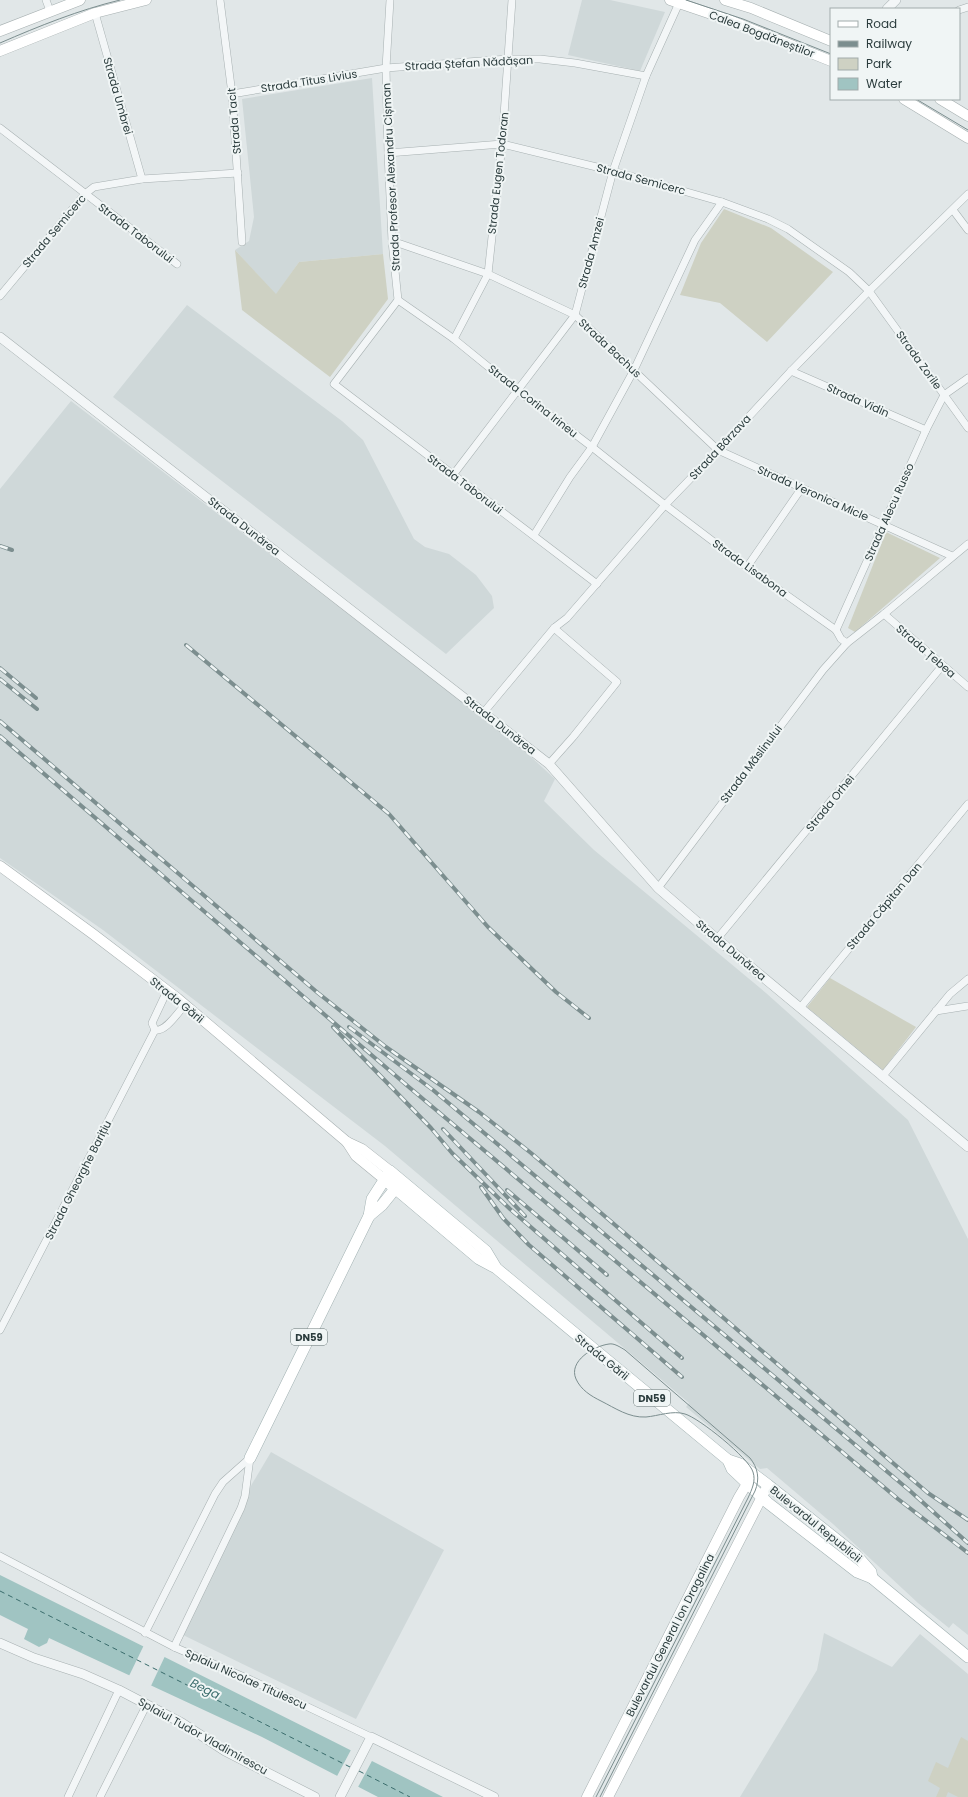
<svg xmlns="http://www.w3.org/2000/svg" width="968" height="1797" font-family="Poppins,sans-serif">
<style>
.built{fill:#cfd8d9}
.green{fill:#ced1c3}
.water{fill:#a0c4c2}
.pier{fill:#e1e7e8}
.lines{fill:none;stroke-linecap:round;stroke-linejoin:round}
.ferry{stroke:#3a6c6c;stroke-width:1;stroke-dasharray:5 4;stroke-linecap:butt}
.minor-casing{stroke:#a7b0b1;stroke-width:8}
.tertiary-casing{stroke:#a7b0b1;stroke-width:10}
.secondary-casing{stroke:#a7b0b1;stroke-width:11}
.primary-casing{stroke:#a1b1b2;stroke-width:12}
.minor{stroke:#f3f6f7;stroke-width:7}
.tertiary{stroke:#f3f6f7;stroke-width:9}
.secondary{stroke:#fff;stroke-width:10}
.primary{stroke:#fff;stroke-width:11}
.tram{stroke:#7c8e8f;stroke-width:1}
.rail-casing{stroke:#7c8e8f;stroke-width:4}
.rail{stroke:#f0f5f5;stroke-width:2.5;stroke-dasharray:8;stroke-linecap:butt}
.labels{text-anchor:middle;stroke-width:4;stroke-linejoin:round;paint-order:stroke}
.shield{fill:#f0f5f5;stroke:#667474;stroke-width:1}
.shield-label{font-size:10px;font-weight:bold;fill:#2b3c3d}
.street-label{font-size:11px;fill:#2b3c3d;stroke:#f0f5f5}
.water-label{font-size:12px;font-style:italic;fill:#3a6c6c;stroke:#f0f5f5}
</style>
<rect width="100%" height="100%" fill="#e1e7e8"/>
<!-- built -->
<g class="built">
<polygon points="582,0 610,0 665,12 640,71 568,55"/>
<polygon points="372,78 383,254 299,262 276,295 235,250 249,241 254,217 242,99"/>
<polygon points="187,305 342,421 363,440 414,539 425,547 449,554 476,575 492,596 494,608 446,654 113,397"/>
<polygon points="71,401 517,744 555,779 544,801 594,850 766,993 908,1120 968,1239 968,1635 953,1623 949,1628 918,1603 833,1524 767,1468 760,1469 686,1407 689,1403 385,1146 103,930 0,858 0,489"/>
<polygon points="271,1452 444,1550 356,1719 181,1634 252,1484"/>
<polygon points="824,1633 892,1667 920,1634 968,1674 968,1797 740,1797 817,1670"/>
</g>
<!-- green -->
<g class="green">
<polygon points="724,209 771,228 833,272 767,342 720,303 680,295 701,243"/>
<polygon points="235,250 276,294 299,262 383,254 388,299 330,377 242,310"/>
<polygon points="886,532 940,558 855,632 848,628"/>
<polygon points="830,978 916,1027 883,1070 807,1007"/>
<polygon points="961,1737 968,1741 968,1797 958,1797 948,1792 946,1797 936,1797 940,1788 928,1781 936,1762 948,1768"/>
</g>
<!-- water -->
<path class="water" d="M0 1575C148 1649 296 1722 443 1797H378L262 1737 49 1638 47 1643 39 1647 24 1639 28 1629 0 1615Z"/>
<!-- pier -->
<g class="pier">
<polygon points="144,1645 165,1656 150,1688 128,1678"/>
<polygon points="352,1748 373,1759 357,1789 336,1778"/>
</g>
<g class="lines">
<!-- ferry -->
<g class="ferry">
<polyline points="0,1591 350,1767"/>
<polyline points="359,1771 410,1797"/>
</g>
<!-- minor casing -->
<g class="minor-casing">
<g id="minor">
<polyline points="46,0 50,11"/>
<polyline points="220,0 232,94 242,242"/>
<polyline points="390,0 386,68 388,153 392,241 398,300 334,384 597,584"/>
<polyline points="959,10 968,7"/>
<polyline points="95,13 142,179"/>
<polyline points="232,94 386,68 508,59 540,59 575,63 646,76"/>
<polyline points="0,128 177,264"/>
<polyline points="388,153 502,144 613,171 722,202 768,219 788,229 849,272 869,291 968,428"/>
<polyline points="953,210 968,230"/>
<polyline points="392,241 488,274 575,315 718,450 952,556"/>
<polyline points="0,296 85,194 94,187 142,179 238,173"/>
<polyline points="398,300 454,339 518,391 592,447 665,505 747,567 836,630 841,639 847,643"/>
<polyline points="454,339 488,274 502,144 512,0"/>
<polyline points="791,371 926,430"/>
<polyline points="453,475 575,315 613,171 646,76 679,3"/>
<polyline points="534,535 570,477 592,447 634,370 695,240 722,202"/>
<polyline points="747,567 801,489"/>
<polyline points="884,614 968,687"/>
<polyline points="836,630 926,430 944,395 968,378"/>
<polyline points="484,712 554,628 567,618 665,505 718,450 791,371 869,291 968,194"/>
<polyline points="549,764 573,737 617,682 554,628"/>
<polyline points="658,888 823,670 847,643 884,614 968,544"/>
<polyline points="717,939 942,666"/>
<path d="M167 991 152 1023 155 1030C166 1032 178 1012 185 1005"/>
<polyline points="800,1008 968,804"/>
<polyline points="936,1011 968,1006"/>
<polyline points="882,1077 950,994 968,979"/>
<polyline points="0,1330 155,1030"/>
<polyline points="0,1556 174,1647 251,1680 371,1737"/>
<polyline points="145,1633 215,1494 223,1482 250,1458"/>
<polyline points="174,1647 241,1508 245,1496 250,1458"/>
<polyline points="68,1797 119,1690"/>
<polyline points="100,1797 147,1704"/>
</g>
</g>
<!-- tertiary casing -->
<g class="tertiary-casing">
<g id="tertiary">
<polyline points="887,9 896,0"/>
<polyline points="0,337 549,764 658,888 717,939 968,1147"/>
<polyline points="0,1643 34,1658 83,1674 119,1690 182,1723 225,1751 315,1797"/>
<polyline points="340,1797 371,1737 494,1797"/>
</g>
</g>
<!-- secondary casing -->
<g class="secondary-casing">
<g id="secondary">
<polyline points="670,0 729,20 831,61"/>
<polyline points="725,0 751,8 831,41"/>
<polyline points="0,31 80,0"/>
<polyline points="0,51 95,13 146,0"/>
<polyline points="904,99 968,138"/>
<polyline points="940,99 968,116"/>
<polyline points="0,866 93,934 177,998 347,1142 362,1149 390,1171"/>
<polyline points="347,1142 356,1156 384,1179"/>
<polyline points="587,1797 739,1497 751,1477"/>
<polyline points="608,1797 768,1485"/>
</g>
</g>
<!-- primary casing -->
<g class="primary-casing">
<g id="primary">
<polyline points="384,1179 479,1259 496,1268 728,1460 732,1469 768,1503 857,1572 872,1578 968,1657"/>
<polyline points="369,1216 382,1205 399,1184"/>
<polyline points="250,1458 369,1216 372,1199 390,1171 486,1251 495,1266"/>
<polyline points="728,1460 740,1464 768,1485 856,1555 871,1572 872,1578"/>
</g>
</g>
<!-- minor -->
<use href="#minor" class="minor"/>
<!-- tertiary -->
<use href="#tertiary" class="tertiary"/>
<!-- secondary -->
<use href="#secondary" class="secondary"/>
<!-- primary -->
<use href="#primary" class="primary"/>
<!-- tram -->
<g class="tram">
<polyline points="686,0 743,19 831,54"/>
<path d="M0 43C39 26 79 10 120 0"/>
<polyline points="916,99 968,130"/>
<path d="M596 1797 748 1498C752 1489 756 1481 753 1472 749 1458 699 1418 685 1414 673 1410 658 1416 646 1417 629 1418 615 1408 601 1401 591 1396 581 1390 576 1379 568 1361 594 1346 609 1344 614 1343 620 1347 625 1350L750 1458C758 1468 760 1479 755 1491L600 1797"/>
</g>
<!-- rail casing -->
<g class="rail-casing">
<g id="rail">
<polyline points="0,546 12,550"/>
<polyline points="186,645 389,814 488,927 556,992 589,1018"/>
<polyline points="0,668 36,698"/>
<polyline points="0,679 37,709"/>
<polyline points="0,721 318,993 386,1047 479,1112 531,1153 928,1493 968,1520"/>
<polyline points="0,736 410,1088 898,1499 968,1553"/>
<polyline points="333,1027 431,1128 452,1153 510,1209 682,1358"/>
<polyline points="349,1027 433,1090 909,1490 968,1543"/>
<polyline points="443,1129 525,1216"/>
<polyline points="481,1187 503,1218 529,1245 682,1377"/>
<polyline points="507,1190 607,1275"/>
</g>
</g>
<!-- rail -->
<use href="#rail" class="rail"/>
</g>
<g class="labels">
<!-- shield labels -->
<g class="shield">
<rect x="291" y="1329" width="36" height="16" rx="3"/>
<rect x="634" y="1390" width="36" height="16" rx="3"/>
</g>
<g class="shield-label">
<text x="309" y="1341">DN59</text>
<text x="652" y="1402">DN59</text>
</g>
<!-- street labels -->
<g class="street-label">
<text transform="translate(762 34) rotate(21)" y="4">Calea Bogdăneștilor</text>
<text transform="translate(469 63) rotate(-3)" y="4">Strada Ștefan Nădășan</text>
<text transform="translate(309 81) rotate(-9)" y="4">Strada Titus Livius</text>
<text transform="translate(118 96) rotate(74)" y="4">Strada Umbrei</text>
<text transform="translate(234 121) rotate(-95)" y="4">Strada Tacit</text>
<text transform="translate(498 173) rotate(-84)" y="4">Strada Eugen Todoran</text>
<text transform="translate(391 177) rotate(-93)" y="4">Strada Profesor Alexandru Cișman</text>
<text transform="translate(641 179) rotate(15)" y="4">Strada Semicerc</text>
<text transform="translate(54 231) rotate(-50)" y="4">Strada Semicerc</text>
<text transform="translate(136 233) rotate(37)" y="4">Strada Taborului</text>
<text transform="translate(591 253) rotate(-75)" y="4">Strada Amzei</text>
<text transform="translate(610 348) rotate(43)" y="4">Strada Bachus</text>
<text transform="translate(919 360) rotate(54)" y="4">Strada Zorile</text>
<text transform="translate(858 400) rotate(24)" y="4">Strada Vidin</text>
<text transform="translate(533 401) rotate(38)" y="4">Strada Corina Irineu</text>
<text transform="translate(720 447) rotate(-47)" y="4">Strada Bârzava</text>
<text transform="translate(465 484) rotate(37)" y="4">Strada Taborului</text>
<text transform="translate(813 493) rotate(24)" y="4">Strada Veronica Micle</text>
<text transform="translate(889 512) rotate(-66)" y="4">Strada Alecu Russo</text>
<text transform="translate(244 526) rotate(38)" y="4">Strada Dunărea</text>
<text transform="translate(750 568) rotate(36)" y="4">Strada Lisabona</text>
<text transform="translate(926 651) rotate(41)" y="4">Strada Țebea</text>
<text transform="translate(500 725) rotate(38)" y="4">Strada Dunărea</text>
<text transform="translate(751 764) rotate(-53)" y="4">Strada Măslinului</text>
<text transform="translate(830 803) rotate(-51)" y="4">Strada Orhei</text>
<text transform="translate(884 906) rotate(-50)" y="4">Strada Căpitan Dan</text>
<text transform="translate(731 950) rotate(40)" y="4">Strada Dunărea</text>
<text transform="translate(177 1000) rotate(39)" y="4">Strada Gării</text>
<text transform="translate(78 1180) rotate(-63)" y="4">Strada Gheorghe Barițiu</text>
<text transform="translate(602 1357) rotate(39)" y="4">Strada Gării</text>
<text transform="translate(816 1524) rotate(39)" y="4">Bulevardul Republicii</text>
<text transform="translate(670 1635) rotate(-63)" y="4">Bulevardul General Ion Dragalina</text>
<text transform="translate(246 1679) rotate(24)" y="4">Splaiul Nicolae Titulescu</text>
<text transform="translate(203 1736) rotate(29)" y="4">Splaiul Tudor Vladimirescu</text>
</g>
<!-- water labels -->
<g class="water-label">
<text transform="translate(205 1689) rotate(26)" y="4">Bega</text>
</g>
</g>
<!-- legend -->
<rect x="830" y="8" width="130" height="92" fill="#f0f5f5" stroke="#a1abab"/>
<rect x="838" y="21" width="20" height="6" fill="#ffffff" stroke="#a1abab"/>
<text x="866" y="28" font-size="12" fill="#2b3c3d">Road</text>
<rect x="838" y="41" width="20" height="6" fill="#7c8e8f" stroke="#a1abab"/>
<text x="866" y="48" font-size="12" fill="#2b3c3d">Railway</text>
<rect x="838" y="58" width="20" height="12" fill="#ced1c3" stroke="#a1abab"/>
<text x="866" y="68" font-size="12" fill="#2b3c3d">Park</text>
<rect x="838" y="78" width="20" height="12" fill="#a0c4c2" stroke="#a1abab"/>
<text x="866" y="88" font-size="12" fill="#2b3c3d">Water</text>
</svg>
